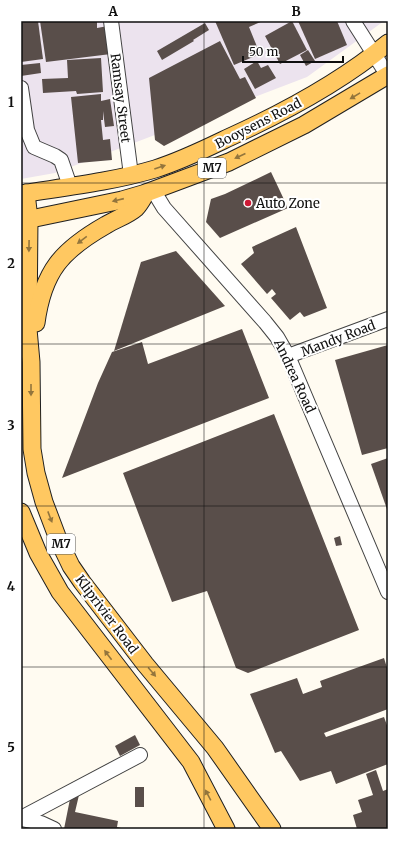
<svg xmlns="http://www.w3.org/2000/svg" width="409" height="850" font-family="Merriweather,serif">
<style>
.industrial{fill:#ece3ee}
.building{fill:#594e4a}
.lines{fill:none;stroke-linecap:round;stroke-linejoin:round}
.minor-casing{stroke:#424242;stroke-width:16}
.major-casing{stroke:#202020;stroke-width:19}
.minor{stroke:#fff;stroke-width:14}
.major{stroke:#ffc861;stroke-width:17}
.oneway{fill:#93753c}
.grid{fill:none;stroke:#0f0f0f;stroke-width:1;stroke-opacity:0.55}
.poi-dot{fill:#cc1a35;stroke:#fff;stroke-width:1.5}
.labels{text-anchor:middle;stroke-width:4;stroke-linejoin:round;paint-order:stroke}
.shield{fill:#fff;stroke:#575757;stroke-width:1}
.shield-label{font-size:12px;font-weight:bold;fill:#0f0f0f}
.street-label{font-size:13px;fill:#0f0f0f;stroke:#fff}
.poi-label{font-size:13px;fill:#0f0f0f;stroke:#fff;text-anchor:start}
.neatline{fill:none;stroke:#0f0f0f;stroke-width:1.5}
.grid-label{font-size:13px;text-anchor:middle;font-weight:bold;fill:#0f0f0f}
</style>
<rect width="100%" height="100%" fill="#fffbf1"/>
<!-- industrial -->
<polygon class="industrial" points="21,21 384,21 307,77 55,173 21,179"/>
<!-- building -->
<g class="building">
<polygon points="21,21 38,21 43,59 21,62"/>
<polygon points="40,21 97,21 97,28 108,26 111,54 46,62"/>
<polygon points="215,21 263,21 249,27 260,54 234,65"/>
<polygon points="292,21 307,50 280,64 265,36"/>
<polygon points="298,21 337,21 347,45 315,59"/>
<polygon points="205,23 209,30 193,40 194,41 162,60 157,51"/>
<polygon points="220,41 240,79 245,77 256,98 164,146 155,140 149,78"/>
<polygon points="308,50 315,61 306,66 300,55"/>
<polygon points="101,58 103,92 77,94 76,91 43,93 42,79 68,78 67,60"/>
<polygon points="257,61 261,68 268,65 276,78 255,89 244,69"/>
<polygon points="40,63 41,73 21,76 21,65"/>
<polygon points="101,94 101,101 110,99 114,126 105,127 103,111 103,120 101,120 103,140 110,139 112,160 78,163 71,97"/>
<polygon points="271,172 288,208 220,238 206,222 211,199 225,194"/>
<polygon points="296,227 327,308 304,317 300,312 290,320 271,298 276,294 272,289 267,294 241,264 254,253 252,247"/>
<polygon points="176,251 225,306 114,351 141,262"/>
<polygon points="242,329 269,398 62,478 98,383 112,352 142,342 148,364"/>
<polygon points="388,345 388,448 362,455 335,360"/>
<polygon points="274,414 359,630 248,673 236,668 207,591 172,602 123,473"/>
<polygon points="388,458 388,512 371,464"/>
<polygon points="340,536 342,545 336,546 334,538"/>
<polygon points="384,658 388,671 388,709 324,733 326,737 384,717 388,728 388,764 336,784 331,771 300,781 281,751 275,753 250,694 297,678 303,694 322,687 320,681"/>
<polygon points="135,735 140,745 120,756 115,746"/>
<polygon points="376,770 383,791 388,789 388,829 357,829 353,815 362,812 358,800 373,795 366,774"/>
<rect x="135" y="787" width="9" height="20"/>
<polygon points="71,794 79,795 75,812 118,821 117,827 125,829 64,829"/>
</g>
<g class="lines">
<!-- minor casing -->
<g class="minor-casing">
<g id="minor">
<polyline points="111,21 131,175"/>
<polyline points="353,21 388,76"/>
<polyline points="21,88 27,130 34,147 55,156 61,160 70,186"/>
<polyline points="153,190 164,208 265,322 277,337 288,356 388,592"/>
<polyline points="288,356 388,319"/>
<polyline points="21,818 140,755"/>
<polyline points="21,819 41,823 54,829"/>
</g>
</g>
<!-- major casing -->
<g class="major-casing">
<g id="major">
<polyline points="26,193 29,219 28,329 31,362 32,449 36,473 44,502 58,539 71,566 82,582 145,664 215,748 272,829"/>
<path d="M21 194C65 187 111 182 155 169 181 161 205 149 230 137 285 112 341 82 388 43"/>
<polyline points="21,221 122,200 146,193 229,162 304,125 388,75"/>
<path d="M36 323C43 271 62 250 106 225 116 219 128 215 136 208 140 204 143 198 146 193"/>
<polyline points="21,512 38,553 60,592 191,762 226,829"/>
</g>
</g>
<!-- minor -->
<use href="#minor" class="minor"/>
<!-- major -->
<use href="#major" class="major"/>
</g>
<!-- one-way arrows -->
<defs><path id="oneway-solid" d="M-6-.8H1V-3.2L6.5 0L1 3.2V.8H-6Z"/></defs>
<g class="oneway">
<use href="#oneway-solid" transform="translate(355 96) rotate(149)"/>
<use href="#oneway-solid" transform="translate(240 156) rotate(155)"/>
<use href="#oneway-solid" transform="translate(160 167) rotate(-19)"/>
<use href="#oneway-solid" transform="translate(118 200) rotate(167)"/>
<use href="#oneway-solid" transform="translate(82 240) rotate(143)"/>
<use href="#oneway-solid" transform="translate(29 246) rotate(91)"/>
<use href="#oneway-solid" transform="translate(31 390) rotate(90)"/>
<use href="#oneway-solid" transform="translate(50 517) rotate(69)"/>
<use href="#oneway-solid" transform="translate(108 655) rotate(-127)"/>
<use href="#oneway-solid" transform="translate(152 672) rotate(50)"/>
<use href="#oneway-solid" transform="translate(208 795) rotate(-118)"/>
</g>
<!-- grid -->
<path class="grid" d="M204 21V829M21 183H388M21 344H388M21 506H388M21 667H388"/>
<!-- markers -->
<circle class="poi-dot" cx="248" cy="203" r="4"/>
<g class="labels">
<!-- shield labels -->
<g class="shield">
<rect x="198" y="158" width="28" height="20" rx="3"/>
<rect x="47" y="534" width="28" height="20" rx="3"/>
</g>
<g class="shield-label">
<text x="212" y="172">M7</text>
<text x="61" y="548">M7</text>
</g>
<!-- street labels -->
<g class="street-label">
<text transform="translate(121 98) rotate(83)" y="5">Ramsay Street</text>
<text transform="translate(258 123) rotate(-27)" y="5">Booysens Road</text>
<text transform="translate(338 338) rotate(-21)" y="5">Mandy Road</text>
<text transform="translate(295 376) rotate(65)" y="5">Andrea Road</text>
<text transform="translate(107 614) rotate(53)" y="5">Kliprivier Road</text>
</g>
<!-- poi labels -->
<g class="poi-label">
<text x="256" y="208">Auto Zone</text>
</g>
</g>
<!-- border -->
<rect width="409" height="850" fill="none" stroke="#ffffff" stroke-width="44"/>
<!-- scale -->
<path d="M243 56v6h100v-6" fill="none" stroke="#0f0f0f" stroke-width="2"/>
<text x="249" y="56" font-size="12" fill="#0f0f0f" stroke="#ffffff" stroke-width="3" paint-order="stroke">50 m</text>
<rect x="22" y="22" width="365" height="806" class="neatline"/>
<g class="grid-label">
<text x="113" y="16">A</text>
<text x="296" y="16">B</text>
<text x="11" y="107">1</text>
<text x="11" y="268">2</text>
<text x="11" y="430">3</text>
<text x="11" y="591">4</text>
<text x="11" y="752">5</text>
</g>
</svg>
